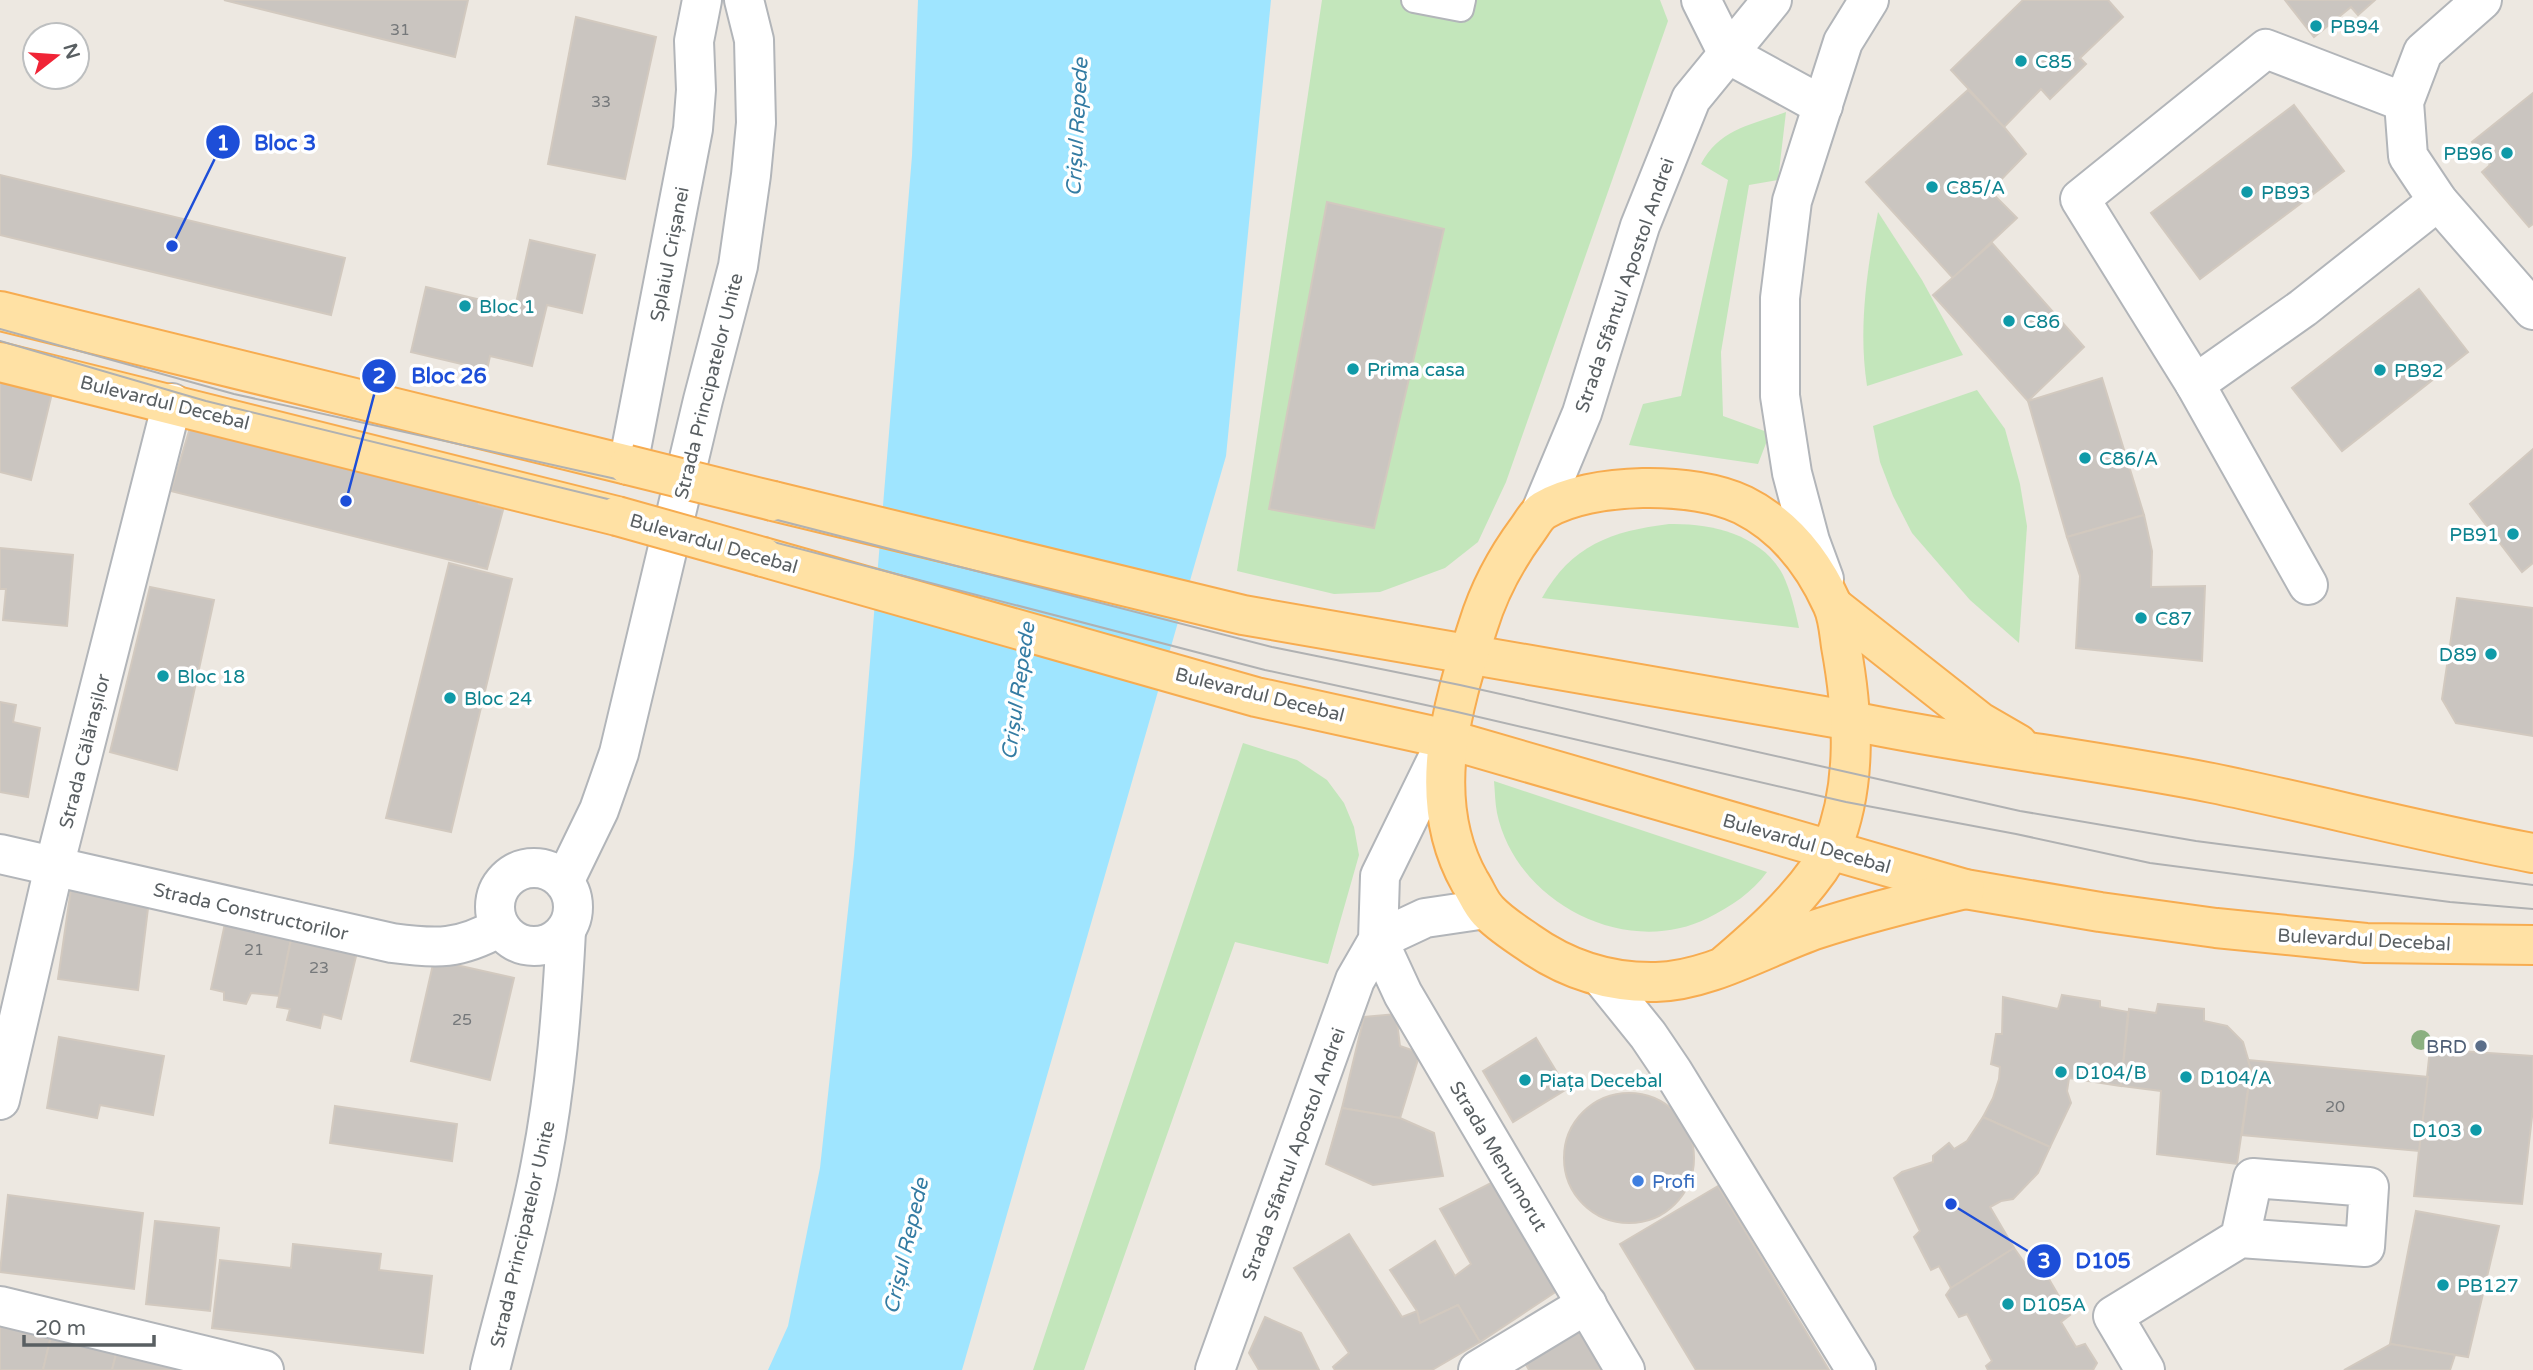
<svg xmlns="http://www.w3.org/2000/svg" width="2533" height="1370" font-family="'Varela Round',sans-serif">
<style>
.green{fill:#c3e6bb}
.water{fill:#9fe5ff}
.building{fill:#cac5c0;stroke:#d2c9bf;stroke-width:2}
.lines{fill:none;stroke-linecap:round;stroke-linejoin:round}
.lane-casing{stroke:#b2b5b9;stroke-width:28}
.street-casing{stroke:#b2b5b9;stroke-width:42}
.primary-casing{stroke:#f7ac50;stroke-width:42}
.lane{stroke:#fff;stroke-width:24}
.street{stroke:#fff;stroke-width:38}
.primary{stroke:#ffe1a4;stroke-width:38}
.tram{stroke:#b0b1b2;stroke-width:2}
.primary-bridge-casing{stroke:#f7ac50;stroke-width:42;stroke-linecap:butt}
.primary-bridge{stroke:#ffe1a4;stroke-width:38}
.tree{fill:#8bb080}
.culture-dot{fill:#0f9aa8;stroke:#fff;stroke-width:2.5}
.service-dot{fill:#5c6f8a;stroke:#fff;stroke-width:2.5}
.shop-dot{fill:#3f7fe0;stroke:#fff;stroke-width:2.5}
.labels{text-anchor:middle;stroke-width:7;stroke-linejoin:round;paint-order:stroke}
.number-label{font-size:16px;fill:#75787a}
.culture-label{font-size:19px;fill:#0d838f;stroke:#fff;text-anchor:start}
.street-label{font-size:19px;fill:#595f62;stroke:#fff}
.service-label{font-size:19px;fill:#4e5e75;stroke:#fff;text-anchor:end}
.shop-label{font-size:19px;fill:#366cbe;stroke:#fff;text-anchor:start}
.water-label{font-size:21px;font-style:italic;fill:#347ca3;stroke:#fff}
.leader{fill:none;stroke:#1d4ed8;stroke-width:2.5}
.callout-dot{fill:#1d4ed8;stroke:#fff;stroke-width:2.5}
.mark-label{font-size:21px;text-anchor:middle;font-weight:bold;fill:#fff}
.callout-label{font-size:21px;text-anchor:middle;font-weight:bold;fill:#1d4ed8;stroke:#fff;stroke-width:7;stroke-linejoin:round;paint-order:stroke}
</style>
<rect width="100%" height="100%" fill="#ede8e1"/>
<!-- green -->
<g class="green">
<polygon points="1322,0 1660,0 1668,21 1506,482 1478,542 1445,568 1380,592 1334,594 1237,571"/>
<path d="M1786 112 1778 180 1749 185 1721 352 1723 416 1770 433 1758 464 1629 445 1643 404 1681 396 1728 180 1701 164C1719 129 1751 125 1786 112Z"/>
<path d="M1878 212 1922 280 1963 355 1867 386C1858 328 1867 269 1878 212Z"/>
<polygon points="1977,390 2005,429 2020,484 2027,526 2019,643 1970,600 1912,533 1893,496 1880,462 1873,426"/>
<path d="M1669 524C1711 523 1761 534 1783 575 1791 592 1795 610 1799 628L1542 598C1571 545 1612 531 1669 524Z"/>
<polygon points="1243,743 1297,760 1327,780 1344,803 1354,827 1359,855 1328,964 1235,942 1084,1370 1033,1370"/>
<path d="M1494 781 1767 872C1752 893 1731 906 1708 918 1626 959 1516 903 1497 813 1495 803 1495 792 1494 781Z"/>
</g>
<!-- water -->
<polygon class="water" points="918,0 1271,0 1226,456 962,1370 768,1370 788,1326 820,1168 854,855 912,156"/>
<!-- building -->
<g class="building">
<polygon points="224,0 468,0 455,57"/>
<polygon points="2023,0 2108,0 2123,17 2080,58 2086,64 2050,99 2041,89 2004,127 1951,70"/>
<polygon points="2285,0 2375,0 2358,15 2351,7 2314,37"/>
<polygon points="576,17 656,37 625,179 548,164"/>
<polygon points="1968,90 2004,127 2026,154 1990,191 2017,218 1953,278 1866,182"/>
<polygon points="2533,93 2533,224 2529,227 2482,172 2490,165 2472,142"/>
<polygon points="2294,105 2344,171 2200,279 2151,213"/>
<polygon points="0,175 345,258 331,315 0,235"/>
<polygon points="1327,202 1444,229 1374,528 1269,509"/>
<polygon points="530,240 595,255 582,313 547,305 532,366 490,356 487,370 411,352 426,287 515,308"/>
<polygon points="1992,243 2084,347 2028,401 1933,295"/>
<polygon points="2419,289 2468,352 2342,451 2292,388"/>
<polygon points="0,376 53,389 31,480 0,472"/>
<polygon points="2102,378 2144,515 2067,537 2028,401"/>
<polygon points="190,428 479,498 479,504 503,510 487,569 171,491"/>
<polygon points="2533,449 2533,563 2522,572 2470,504"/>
<polygon points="2144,515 2152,551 2151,587 2205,586 2202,661 2076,648 2080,576 2067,537"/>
<polygon points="0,548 73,555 67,626 3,620 6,589 0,589"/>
<polygon points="449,563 512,579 451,832 386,818"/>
<polygon points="150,587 214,600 177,770 110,752"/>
<polygon points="2457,598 2533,608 2533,736 2456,723 2442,699"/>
<polygon points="0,702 16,705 13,722 40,728 28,797 0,792"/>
<polygon points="71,889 149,900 138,990 58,979"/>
<polygon points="227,914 293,930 279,996 251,993 246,1004 224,1000 224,992 211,989"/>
<polygon points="293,930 358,948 341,1019 323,1014 320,1028 287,1020 290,1009 277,1007"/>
<polygon points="434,960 514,978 490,1080 411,1061"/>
<polygon points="2062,995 2100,1001 2100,1007 2128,1012 2121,1086 2069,1078 2067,1091 2071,1103 2050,1147 1983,1117 1993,1098 1999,1079 2000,1067 1991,1064 1996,1034 2002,1034 2003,997 2058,1009"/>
<polygon points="2158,1004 2204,1009 2204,1021 2227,1026 2243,1042 2251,1069 2237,1164 2157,1154 2161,1091 2121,1086 2129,1009 2156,1013"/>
<polygon points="1396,1014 1400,1046 1420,1053 1400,1118 1342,1108 1364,1017"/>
<polygon points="59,1037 164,1056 153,1115 100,1105 97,1118 47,1108"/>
<polygon points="1536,1038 1567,1089 1513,1122 1483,1071"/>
<polygon points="2430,1049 2533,1056 2533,1108 2522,1204 2414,1196"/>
<polygon points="2248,1060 2428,1077 2419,1151 2242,1135 2251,1069"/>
<circle cx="1629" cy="1158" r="65"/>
<polygon points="335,1106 457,1124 452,1161 330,1143"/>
<polygon points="1342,1108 1400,1118 1434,1133 1443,1176 1373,1185 1326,1164"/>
<polygon points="1983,1117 2050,1147 2038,1173 2013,1199 2001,1201 1990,1207 2014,1248 1951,1288 1939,1266 1931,1270 1914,1237 1920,1231 1894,1178 1902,1172 1933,1162 1933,1156 1949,1143 1954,1149 1967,1141"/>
<polygon points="1491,1183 1560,1289 1480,1342 1458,1305 1420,1323 1417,1311 1390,1270 1435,1241 1455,1276 1471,1264 1440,1209"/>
<polygon points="1718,1186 1829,1370 1696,1370 1620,1244"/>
<polygon points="8,1195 143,1213 134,1289 0,1272"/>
<polygon points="2416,1211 2499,1226 2468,1357 2390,1344"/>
<polygon points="155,1221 219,1228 210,1311 146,1304"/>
<polygon points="1349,1234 1402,1317 1417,1311 1420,1323 1458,1305 1480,1342 1432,1370 1335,1370 1333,1367 1349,1353 1294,1268"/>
<polygon points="293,1244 381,1254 379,1270 432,1276 423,1353 212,1328 220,1260 291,1268"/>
<polygon points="2014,1248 2036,1279 2046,1274 2070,1315 2061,1322 2076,1347 2085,1344 2097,1363 2093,1370 1988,1370 1986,1366 1992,1361 1967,1314 1959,1317 1946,1295 1951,1288"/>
<polygon points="1265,1317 1301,1333 1319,1370 1259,1370 1249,1353"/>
<polygon points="0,1321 51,1336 43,1370 0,1370"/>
<polygon points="1586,1327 1606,1370 1529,1370 1524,1361"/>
<polygon points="51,1336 117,1350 112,1370 43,1370"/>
<polygon points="2391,1344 2455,1355 2450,1370 2344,1370"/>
<polygon points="117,1350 211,1370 112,1370"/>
</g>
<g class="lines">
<!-- lane casing -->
<g class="lane-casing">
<polyline id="lane" points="1414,0 1461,9 1463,0"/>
</g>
<!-- street casing -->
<g class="street-casing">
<g id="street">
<polyline points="1701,0 1728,54 1823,106"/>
<polyline points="2482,0 2423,52 2404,102 2408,156 2438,201 2533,310"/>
<polyline points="2195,384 2303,308 2438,201"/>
<polyline points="628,465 693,129 696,90 694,41 702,0"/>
<polyline points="1541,511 1582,413 1640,226 1691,99 1772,0"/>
<polyline points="1824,579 1810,541 1792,473 1780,396 1780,298 1792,201 1843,42 1869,0"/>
<polyline points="2308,585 2195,384 2080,199 2266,49 2404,102"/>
<path d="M0 854 392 943C437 949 459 950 500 927"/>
<circle cx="534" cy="907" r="39"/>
<polyline points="564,882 599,810 619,753 703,400 738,266 751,175 756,123 754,40 744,0"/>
<polyline points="1378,940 1403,994 1625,1370"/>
<polyline points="1378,940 1425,918 1486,909"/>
<polyline points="1602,978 1648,1035 1673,1072 1856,1370"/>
<polyline points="0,1100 54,867 172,403"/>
<polyline points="0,1306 264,1370"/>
<path d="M490 1370C507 1301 528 1233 541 1163 556 1086 562 1009 566 931"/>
<polyline points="1215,1370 1355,980 1378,940 1380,876 1447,739"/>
<polyline points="1478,1370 1587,1304"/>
<polyline points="2145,1370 2113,1316 2240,1238 2365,1247 2369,1187 2253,1178 2240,1238"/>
</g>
</g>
<!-- primary casing -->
<g class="primary-casing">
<g id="primary">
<polyline points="0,311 628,465"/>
<polyline points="0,362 617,516"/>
<path d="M773 501 1243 615 1852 721C1971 746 2092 759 2212 783 2319 805 2425 833 2533 853"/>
<polyline points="763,557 1256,697 1447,739 1965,889 2100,912 2216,928 2366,943 2533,945"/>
<polyline points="1834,607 1980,722 2018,744"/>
<path d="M1724 966C1759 936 1792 907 1819 869 1823 862 1829 855 1832 847 1858 783 1853 712 1841 646 1839 632 1838 616 1832 604 1813 562 1785 526 1743 505 1694 481 1591 482 1544 510 1537 514 1533 522 1528 529 1505 560 1489 590 1478 626 1451 709 1424 801 1470 882 1476 891 1480 903 1488 911 1499 923 1515 933 1528 942 1566 969 1609 983 1656 982 1709 981 1767 946 1817 929 1866 913 1915 901 1965 889"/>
</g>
</g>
<!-- lane -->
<use href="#lane" class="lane"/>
<!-- street -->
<use href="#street" class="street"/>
<!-- primary -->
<use href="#primary" class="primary"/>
<!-- tram -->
<g class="tram">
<polyline points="0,329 234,394 625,481 1272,647 1460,685 2020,811 2196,841 2533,885"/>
<polyline points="0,341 206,401 620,502 1265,670 1453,711 1846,802 2016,834 2150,863 2450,902 2533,909"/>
</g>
<!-- primary-bridge casing -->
<g class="primary-bridge-casing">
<g id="primary-bridge">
<polyline points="628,465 773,501"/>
<polyline points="617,516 763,557"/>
</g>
</g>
<!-- primary-bridge -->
<use href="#primary-bridge" class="primary-bridge"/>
</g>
<!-- trees -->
<circle class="tree" cx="2421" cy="1040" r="10"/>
<!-- markers -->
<g class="culture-dot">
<circle cx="2316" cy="26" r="7"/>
<circle cx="2021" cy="61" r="7"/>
<circle cx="2507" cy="153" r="7"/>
<circle cx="1932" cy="187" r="7"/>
<circle cx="2247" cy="192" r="7"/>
<circle cx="465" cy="306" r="7"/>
<circle cx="2009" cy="321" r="7"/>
<circle cx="1353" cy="369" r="7"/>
<circle cx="2380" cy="370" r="7"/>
<circle cx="2085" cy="458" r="7"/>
<circle cx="2513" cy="534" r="7"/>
<circle cx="2141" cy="618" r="7"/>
<circle cx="2491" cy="654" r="7"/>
<circle cx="163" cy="676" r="7"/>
<circle cx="450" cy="698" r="7"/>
<circle cx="2061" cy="1072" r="7"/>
<circle cx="2186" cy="1077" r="7"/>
<circle cx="1525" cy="1080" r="7"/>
<circle cx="2476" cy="1130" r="7"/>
<circle cx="2443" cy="1285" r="7"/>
<circle cx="2008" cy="1304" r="7"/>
</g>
<circle class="service-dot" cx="2481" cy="1046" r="7"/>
<circle class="shop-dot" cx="1638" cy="1181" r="7"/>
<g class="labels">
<!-- number labels -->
<g class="number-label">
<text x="400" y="35">31</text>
<text x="601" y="107">33</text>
<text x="254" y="955">21</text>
<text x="319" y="973">23</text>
<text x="462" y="1025">25</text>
<text x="2335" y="1112">20</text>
</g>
<!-- culture labels -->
<g class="culture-label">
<text x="2330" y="33">PB94</text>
<text x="2035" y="68">C85</text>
<text x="2493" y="160" text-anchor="end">PB96</text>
<text x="1946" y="194">C85/A</text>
<text x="2261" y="199">PB93</text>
<text x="479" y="313">Bloc 1</text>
<text x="2023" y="328">C86</text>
<text x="1367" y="376">Prima casa</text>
<text x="2394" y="377">PB92</text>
<text x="2099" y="465">C86/A</text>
<text x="2499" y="541" text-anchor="end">PB91</text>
<text x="2155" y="625">C87</text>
<text x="2477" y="661" text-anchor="end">D89</text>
<text x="177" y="683">Bloc 18</text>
<text x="464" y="705">Bloc 24</text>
<text x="2075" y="1079">D104/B</text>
<text x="2200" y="1084">D104/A</text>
<text x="1539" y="1087">Piața Decebal</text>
<text x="2462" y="1137" text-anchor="end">D103</text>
<text x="2457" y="1292">PB127</text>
<text x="2022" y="1311">D105A</text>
</g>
<!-- street labels -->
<g class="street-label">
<text transform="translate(669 254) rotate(-79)" y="7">Splaiul Crișanei</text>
<text transform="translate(1624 285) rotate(-71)" y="7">Strada Sfântul Apostol Andrei</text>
<text transform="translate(708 386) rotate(-76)" y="7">Strada Principatelor Unite</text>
<text transform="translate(165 402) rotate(14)" y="7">Bulevardul Decebal</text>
<text transform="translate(714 543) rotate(16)" y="7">Bulevardul Decebal</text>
<text transform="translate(1260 694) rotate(14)" y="7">Bulevardul Decebal</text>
<text transform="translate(84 751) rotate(-76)" y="7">Strada Călărașilor</text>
<text transform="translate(1807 843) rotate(16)" y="7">Bulevardul Decebal</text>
<text transform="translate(251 911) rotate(13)" y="7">Strada Constructorilor</text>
<text transform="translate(2364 939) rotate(3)" y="7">Bulevardul Decebal</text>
<text transform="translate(1293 1154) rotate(-70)" y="7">Strada Sfântul Apostol Andrei</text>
<text transform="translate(1499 1156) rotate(59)" y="7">Strada Menumorut</text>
<text transform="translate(522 1234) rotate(-77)" y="7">Strada Principatelor Unite</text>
</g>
<!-- service labels -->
<g class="service-label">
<text x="2467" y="1053">BRD</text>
</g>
<!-- shop labels -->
<g class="shop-label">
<text x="1652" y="1188">Profi</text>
</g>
<!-- water labels -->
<g class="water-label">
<text transform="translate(1077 127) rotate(-87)" y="7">Crișul Repede</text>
<text transform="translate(1018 691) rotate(-82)" y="7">Crișul Repede</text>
<text transform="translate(906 1246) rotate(-77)" y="7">Crișul Repede</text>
</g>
</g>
<!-- callouts -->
<path class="leader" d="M172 246L223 142M346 501L379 376M1951 1204L2044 1261"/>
<g class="callout-dot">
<circle cx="172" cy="246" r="7"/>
<circle cx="346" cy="501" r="7"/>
<circle cx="1951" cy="1204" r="7"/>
<circle cx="223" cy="142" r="18"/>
<circle cx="379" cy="376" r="18"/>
<circle cx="2044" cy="1261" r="18"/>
</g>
<g class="mark-label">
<text x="223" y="150">1</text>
<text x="379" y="383">2</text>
<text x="2044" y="1268">3</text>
</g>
<g class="callout-label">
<text x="285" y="150">Bloc 3</text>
<text x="449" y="383">Bloc 26</text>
<text x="2103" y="1268">D105</text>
</g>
<!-- north arrow -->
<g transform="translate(56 56) rotate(73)"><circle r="33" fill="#ffffff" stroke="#bdbfc0" stroke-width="2"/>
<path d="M0-5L12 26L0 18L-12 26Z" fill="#f02436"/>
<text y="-10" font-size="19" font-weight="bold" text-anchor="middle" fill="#595f62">N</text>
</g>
<!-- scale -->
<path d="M24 1335v10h130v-10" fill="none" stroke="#595f62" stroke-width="3.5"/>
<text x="35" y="1335" font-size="21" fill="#595f62" stroke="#ffffff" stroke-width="5" paint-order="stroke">20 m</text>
</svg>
